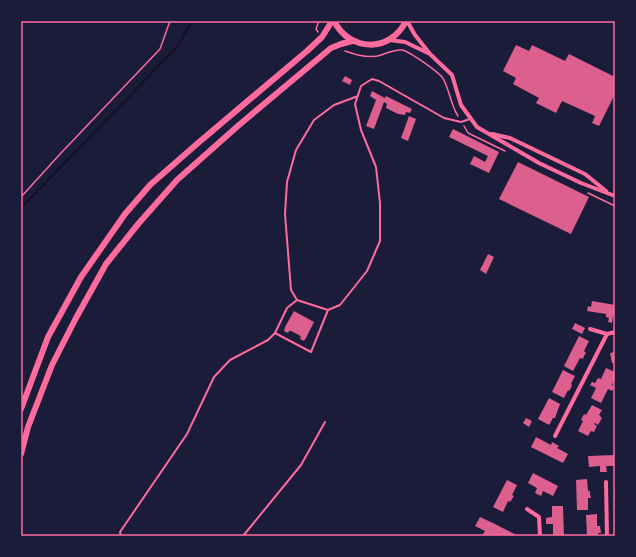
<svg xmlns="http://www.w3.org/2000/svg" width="636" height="557" font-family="'IBM Plex Sans',sans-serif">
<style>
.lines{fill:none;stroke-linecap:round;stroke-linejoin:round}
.stream{stroke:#12122b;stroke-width:2.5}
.building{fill:#dd5f8e}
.path{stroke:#ff6b9d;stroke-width:1.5}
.service{stroke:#ff6b9d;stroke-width:2}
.minor{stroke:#ff6b9d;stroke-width:4}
.primary{stroke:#ff6b9d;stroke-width:6}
.trunk{stroke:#ff6b9d;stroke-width:6}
.neatline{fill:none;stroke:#ff6b9d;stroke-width:1.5}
</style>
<rect width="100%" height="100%" fill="#1b1b3a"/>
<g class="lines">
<!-- stream -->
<polyline class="stream" points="21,208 177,47 192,21"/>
</g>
<!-- building -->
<g class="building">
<polygon points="516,45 529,51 532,45 565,61 569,54 615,77 615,94 599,126 592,123 595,116 562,101 556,113 536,103 539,98 513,84 516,78 503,71"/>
<polygon points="345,76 352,80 350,85 342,81"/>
<polygon points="372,91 385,98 386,96 412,109 410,113 406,112 405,115 398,114 386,108 387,104 384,102 374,129 366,126 376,100 370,96"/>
<polygon points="409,116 416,119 408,141 401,138"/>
<polygon points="453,129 499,152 489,173 470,164 474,156 485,162 488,156 449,137"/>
<polygon points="518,162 589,197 571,234 499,199"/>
<polygon points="488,254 494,257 486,274 480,270"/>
<polygon points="592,301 615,305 615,316 613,316 612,323 608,322 609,318 606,317 606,314 587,311 588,306 591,307"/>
<polygon points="294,311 314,322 306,338 304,341 300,339 301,337 299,335 291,331 289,331 288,333 284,331 285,327"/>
<polygon points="575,323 585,328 582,334 572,329"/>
<polygon points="579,336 589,341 584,351 586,353 584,356 583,359 580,358 573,371 564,366"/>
<polygon points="615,352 615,363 612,363 610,353"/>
<polygon points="606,368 615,372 615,379 612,385 614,387 612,391 608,389 601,403 591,398 596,388 590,385 592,382 595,383 598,378 601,379"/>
<polygon points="563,370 575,376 571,384 572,385 571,388 569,391 568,390 564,398 552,392"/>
<polygon points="549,398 560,404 555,418 553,418 549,425 538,419"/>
<polygon points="592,405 602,410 599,415 602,418 598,425 595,423 594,424 597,426 594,432 591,431 588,436 578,431 583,421 581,420 584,414 586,415"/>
<polygon points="526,418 532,421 529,427 523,423"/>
<polygon points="536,437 551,445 552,442 559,446 557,448 568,454 563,463 531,447"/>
<polygon points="615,455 615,466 606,466 607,472 600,472 600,466 589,467 588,456"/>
<polygon points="533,473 558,486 553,496 543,491 541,496 535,493 537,488 528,483"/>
<polygon points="587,479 588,491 590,491 590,494 591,498 588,498 588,510 577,510 576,480"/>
<polygon points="507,480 517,485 512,495 514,496 510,502 508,501 503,512 493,507"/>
<polygon points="552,506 563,506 564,536 553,536 553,524 546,524 546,518 552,517"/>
<polygon points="597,514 597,526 600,526 601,533 598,533 598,536 587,536 586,515"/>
<polygon points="480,517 493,523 518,536 494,536 491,534 490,536 482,536 485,531 475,526"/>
</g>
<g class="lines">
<!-- path -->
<g class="path">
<polyline points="318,32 316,29 319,21"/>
<path d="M345 51C356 55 370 59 381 55 387 53 395 49 402 50 409 51 437 71 442 77 448 84 451 106 458 116"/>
<polyline points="464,126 468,133 505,151"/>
<polyline points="588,193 615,206"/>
<polyline points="21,197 61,153 160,49 170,21"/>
</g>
<!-- service -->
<g class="service">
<polyline points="358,96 334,105 314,120 296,150 287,182 285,214 291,290 297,300 328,310 340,305 367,271 380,241 380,203 376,167 361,130 355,104 361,86 372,79 379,81 444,118 461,122 470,119"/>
<polyline points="297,300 287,308 275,333 311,352 328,310"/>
<polyline points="121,536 120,532 187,434 214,377 230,360 268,340 275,333"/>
<polyline points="243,536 301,465 325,422"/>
</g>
<!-- minor -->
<g class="minor">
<polyline points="407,21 415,35 430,54 452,75 461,105 477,127 539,163 581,183 615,196"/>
<polyline points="389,40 405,42 428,53"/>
<polyline points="492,134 510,138 585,174 606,191"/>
<polyline points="590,329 607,334"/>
<polyline points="555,436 607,334 615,332"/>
<polyline points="606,482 607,536"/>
<polyline points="527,509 539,517 540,536"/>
</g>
<!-- primary -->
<path class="primary" d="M334 21C350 52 390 53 406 21"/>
<!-- trunk -->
<g class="trunk">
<polyline points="21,409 48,337 81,277 125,214 150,185 198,143 307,51 322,37 332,21"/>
<polyline points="21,454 28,427 52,365 76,318 106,264 139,223 177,180 239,125 331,48 341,44 352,41"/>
</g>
</g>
<!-- border -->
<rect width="636" height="557" fill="none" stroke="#1b1b3a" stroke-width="44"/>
<rect x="22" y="22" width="592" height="513" class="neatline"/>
</svg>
